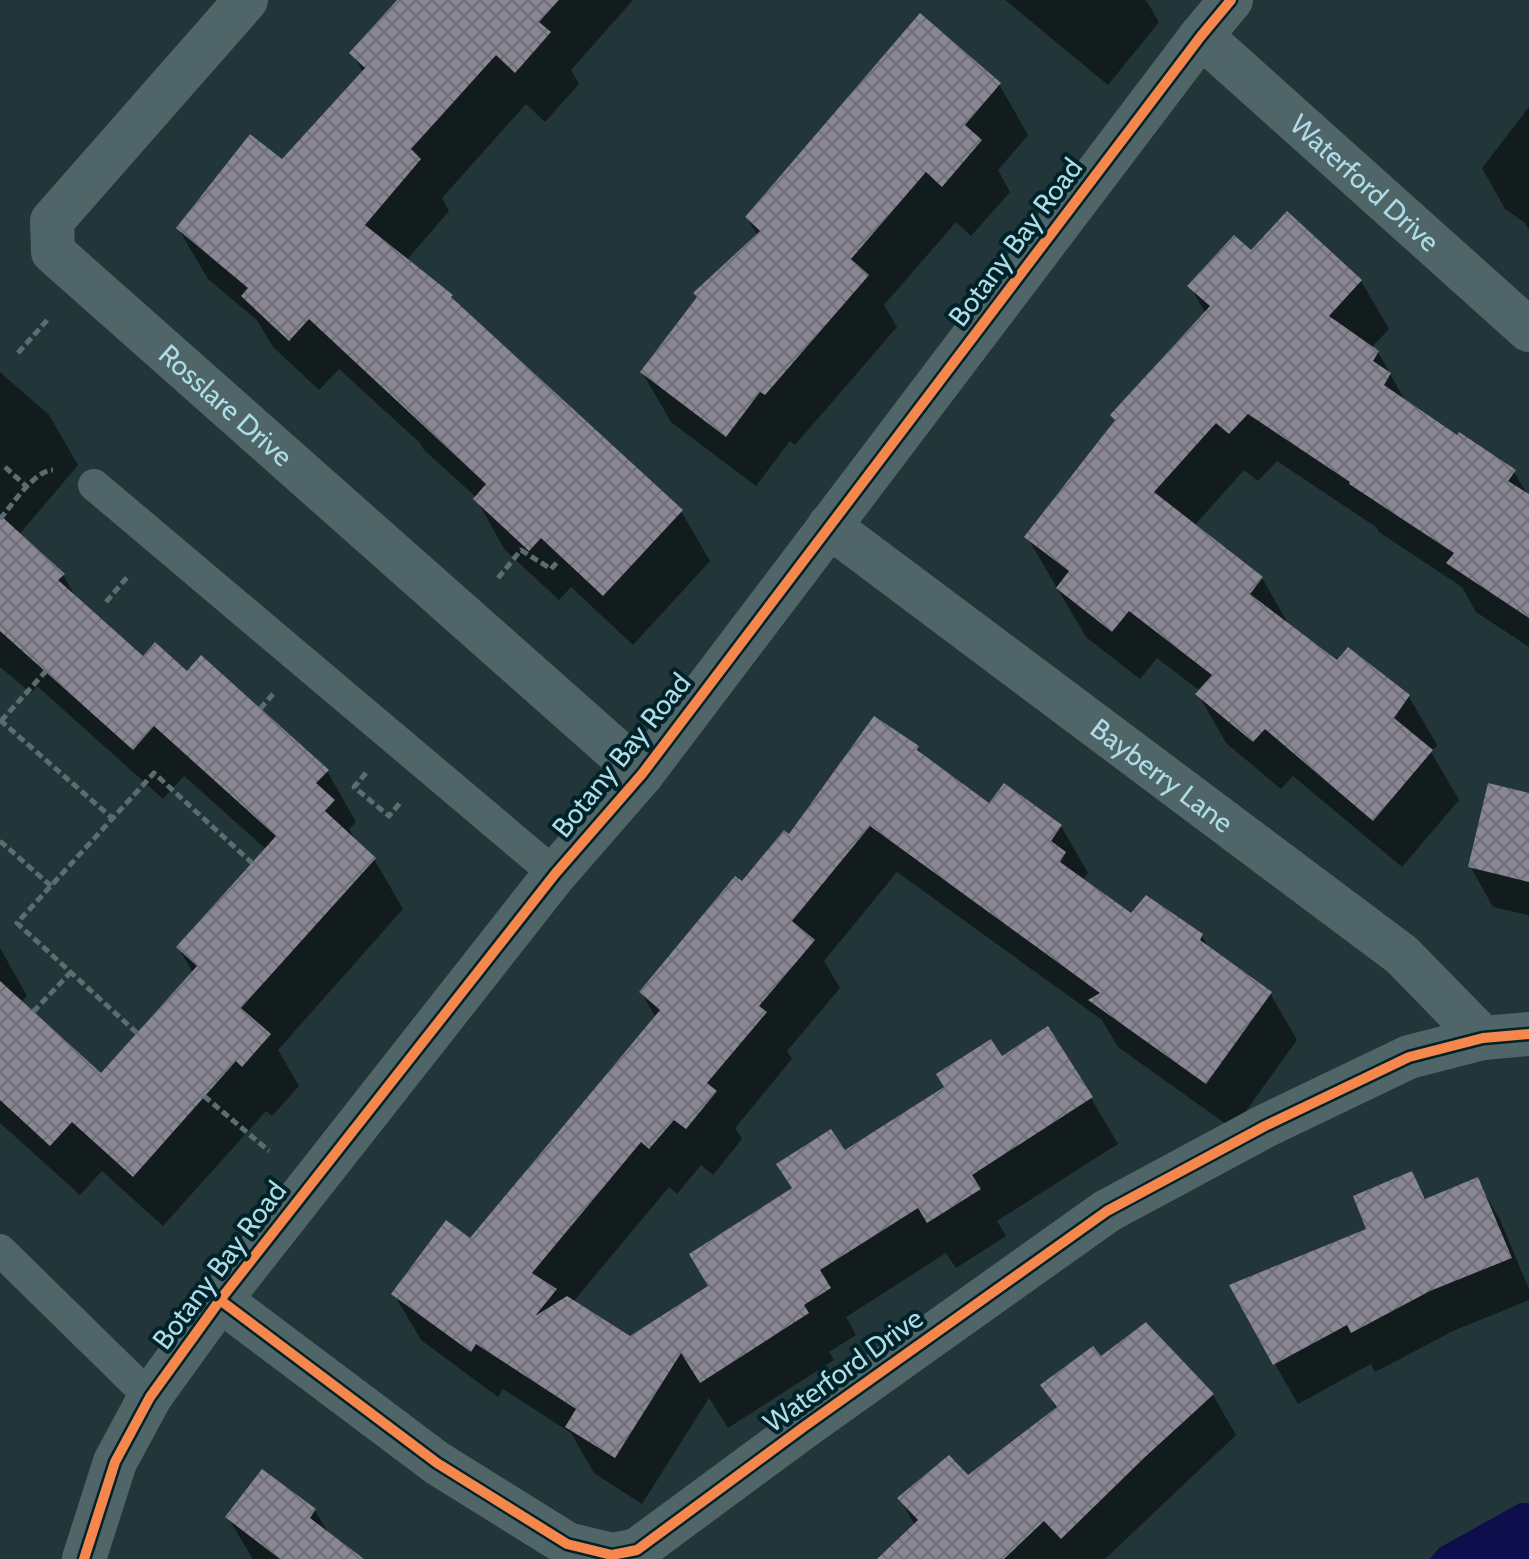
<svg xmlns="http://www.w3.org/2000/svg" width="1529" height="1559" font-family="Cabin,sans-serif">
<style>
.water{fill:#0d0e4b}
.shadow{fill:#0007}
.building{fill:url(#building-cross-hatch)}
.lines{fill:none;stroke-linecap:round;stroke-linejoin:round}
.path{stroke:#5a6d71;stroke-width:5;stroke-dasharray:8 4;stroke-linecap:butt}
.lane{stroke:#506568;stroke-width:32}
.street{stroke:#506568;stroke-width:44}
.cycleway-casing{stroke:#002228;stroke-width:15}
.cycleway{stroke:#f5874c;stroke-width:10}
.labels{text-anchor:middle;stroke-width:8;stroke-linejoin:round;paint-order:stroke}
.street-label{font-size:28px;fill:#addce6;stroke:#002228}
</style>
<defs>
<pattern id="building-cross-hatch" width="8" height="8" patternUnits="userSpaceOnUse" patternTransform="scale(2)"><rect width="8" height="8" fill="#8a8592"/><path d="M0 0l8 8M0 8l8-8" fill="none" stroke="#6c6e77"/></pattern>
</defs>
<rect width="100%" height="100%" fill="#223538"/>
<!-- water -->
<polygon class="water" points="1520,1503 1529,1503 1529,1559 1430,1559 1439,1548"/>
<!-- shadow -->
<g class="shadow">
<polygon points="436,0 633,0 571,70 579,84 545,122 526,104 442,198 449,211 406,261 451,296 455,303 681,511 710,561 633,645 571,587 559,600 505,550 476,499 477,498 424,450 420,443 339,369 319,390 273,347 257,320 208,279 178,228 282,162 363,72 352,53"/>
<polygon points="1005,0 1146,0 1159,22 1108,85"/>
<polygon points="999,84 1028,135 998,170 1010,192 971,236 956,222 884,305 897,327 795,445 790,441 756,486 671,422 642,372 758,236 747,218"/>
<polygon points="1529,107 1529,230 1525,223 1505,209 1482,168"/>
<polygon points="1251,253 1361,281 1389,329 1371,348 1378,352 1407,404 1514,472 1529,497 1529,647 1476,612 1462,587 1379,532 1376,527 1277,461 1258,481 1244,470 1194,526 1262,578 1290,627 1337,663 1409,697 1437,745 1431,752 1459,800 1402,867 1293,776 1281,789 1226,743 1198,694 1200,691 1157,658 1140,679 1086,637 1027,537 1116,421 1112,416 1206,314 1190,286"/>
<polygon points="0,372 49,415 78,465 19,535 63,575 77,599 143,658 187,674 327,771 356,822 349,829 358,844 374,859 403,909 278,1050 299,1086 272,1116 266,1111 163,1226 102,1171 80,1195 0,1123 0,948 27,996 20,1003 101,1076 193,973 178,947 267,850 184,776 163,799 37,686 31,693 0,667"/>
<polygon points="918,748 924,758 989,806 1061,826 1088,873 1082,880 1132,916 1202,936 1209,949 1270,993 1297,1040 1233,1129 1118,1047 1102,1020 897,872 824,961 840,988 787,1051 792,1059 735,1128 742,1139 713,1175 701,1165 677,1194 669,1187 573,1302 630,1339 710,1287 845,1153 1001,1059 1091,1098 1118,1144 997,1221 1006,1236 956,1268 946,1253 846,1317 856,1335 829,1352 834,1360 728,1428 709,1398 642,1504 594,1473 571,1433 503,1389 498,1397 421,1340 394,1294 470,1241 656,1018 641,992 742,884 789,837"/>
<polygon points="1529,795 1529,917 1528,915 1493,907 1470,866"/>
<polygon points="1412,1174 1427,1201 1477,1180 1500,1220 1529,1289 1529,1300 1453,1331 1375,1372 1371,1364 1298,1404 1275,1364 1369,1230"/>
<polygon points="1146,1324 1213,1395 1236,1435 1105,1559 880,1559 915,1525 899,1498 967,1477 1057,1410 1043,1386 1100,1359"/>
<polygon points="315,1510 329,1535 360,1559 253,1559 228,1518"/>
</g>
<!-- building -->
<g class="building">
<polygon points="397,0 559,0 539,22 551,32 515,73 496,55 411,149 421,159 365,225 453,295 451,297 683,510 603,596 541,538 529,551 473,499 486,484 309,319 289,341 241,296 248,288 176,228 250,134 282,159 365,68 349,53"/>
<polygon points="920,13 1001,83 965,125 982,140 942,187 926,172 851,259 869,275 765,395 760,392 726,437 640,372 697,297 693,293 760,231 745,217"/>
<polygon points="1287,211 1362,280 1329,316 1379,351 1373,361 1391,373 1384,385 1457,435 1459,432 1516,470 1508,481 1529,494 1529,618 1446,563 1454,553 1349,484 1350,482 1248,414 1229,434 1216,423 1154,492 1263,577 1250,594 1337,660 1348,647 1410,695 1394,718 1433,750 1373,821 1265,729 1253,742 1195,694 1212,675 1129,611 1112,632 1056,588 1069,571 1024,537 1115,420 1110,415 1210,306 1187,286 1234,235 1251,250"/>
<polygon points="0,515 65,574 58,580 143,656 155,642 187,671 201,655 329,770 316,783 335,800 325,811 376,858 241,1008 271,1034 242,1067 236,1061 133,1177 72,1122 50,1146 0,1100 0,981 101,1073 197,966 176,947 276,836 154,726 133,750 0,631"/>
<polygon points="874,716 919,746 917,750 989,803 1004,783 1062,825 1051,841 1066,852 1060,862 1131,913 1146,895 1203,934 1200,940 1272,992 1206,1084 1088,1000 1100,993 870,826 792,921 815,940 759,1006 767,1012 707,1083 717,1091 686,1129 674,1120 649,1149 641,1142 532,1273 557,1289 535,1316 567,1296 630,1336 708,1286 689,1254 792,1188 776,1164 831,1129 845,1150 944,1087 936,1074 991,1039 1002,1056 1048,1026 1093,1097 972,1175 981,1189 927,1223 918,1208 820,1270 831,1288 804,1305 809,1313 700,1383 681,1353 615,1458 565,1427 576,1409 476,1344 471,1352 391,1294 446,1220 470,1238 660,1010 639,992 735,876 742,881 784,830 789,834"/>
<polygon points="1488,783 1529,793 1529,882 1468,867"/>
<polygon points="1412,1171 1425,1199 1478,1177 1512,1258 1430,1291 1351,1333 1347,1325 1273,1365 1229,1285 1366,1229 1353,1196"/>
<polygon points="1146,1322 1214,1394 1145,1457 1061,1539 1044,1521 1004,1559 877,1559 918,1520 897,1498 949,1455 968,1475 1057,1407 1040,1385 1093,1346 1101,1356"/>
<polygon points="262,1469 316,1509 310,1518 364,1559 280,1559 225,1517"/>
</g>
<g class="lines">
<!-- path -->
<g class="path">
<polyline points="18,353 49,318"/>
<polyline points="5,467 27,487"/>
<path d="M0 519C12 505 35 470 53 470"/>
<polyline points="498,578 521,550 551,569 558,561"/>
<polyline points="106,602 129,575"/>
<polyline points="260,709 273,694"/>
<polyline points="0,720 112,818"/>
<polyline points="1,721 46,671"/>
<polyline points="366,773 354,787 389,816 400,803"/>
<polyline points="0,841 51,886"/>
<polyline points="33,1012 71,972"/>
<polyline points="137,1033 17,923 154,773 252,863"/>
<polyline points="204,1096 269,1151"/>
</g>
<!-- lane -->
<g class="lane">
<polyline points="94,485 555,874"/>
<polyline points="0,1250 150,1397"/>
</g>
<!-- street -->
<g class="street">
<path id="s1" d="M246 0 52 221 53 252 642 774"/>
<path id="s2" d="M1201 36 1529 330"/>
<path id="s3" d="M829 526 1402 955 1483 1038"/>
<polyline points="220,1300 437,1463 567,1544 612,1555 637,1550 805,1426 1107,1211 1265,1126 1409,1057 1483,1038 1529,1034"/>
<polyline points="84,1559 115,1462 150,1397 220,1300 555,874 642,774 1201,36 1231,0"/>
</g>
<!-- cycleway casing -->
<g class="cycleway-casing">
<g id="cycleway">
<polyline points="220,1300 437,1463 567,1544 612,1555 637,1550 805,1426 1107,1211 1265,1126 1409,1057 1483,1038 1529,1034"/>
<polyline points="84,1559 115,1462 150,1397 220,1300 555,874 642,774 1201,36 1231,0"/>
</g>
</g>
<!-- cycleway -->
<use href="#cycleway" class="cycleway"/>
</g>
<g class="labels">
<!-- street labels -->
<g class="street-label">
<text dy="10" stroke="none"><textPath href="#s2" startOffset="220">Waterford Drive</textPath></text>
<text transform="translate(1015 242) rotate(-53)" y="10">Botany Bay Road</text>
<text dy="10" stroke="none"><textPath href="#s1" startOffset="556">Rosslare Drive</textPath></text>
<text transform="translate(621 755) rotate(-51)" y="10">Botany Bay Road</text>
<text dy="10" stroke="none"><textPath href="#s3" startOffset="416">Bayberry Lane</textPath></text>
<text transform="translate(219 1265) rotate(-53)" y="10">Botany Bay Road</text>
<text transform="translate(843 1370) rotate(-36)" y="10">Waterford Drive</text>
</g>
</g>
</svg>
